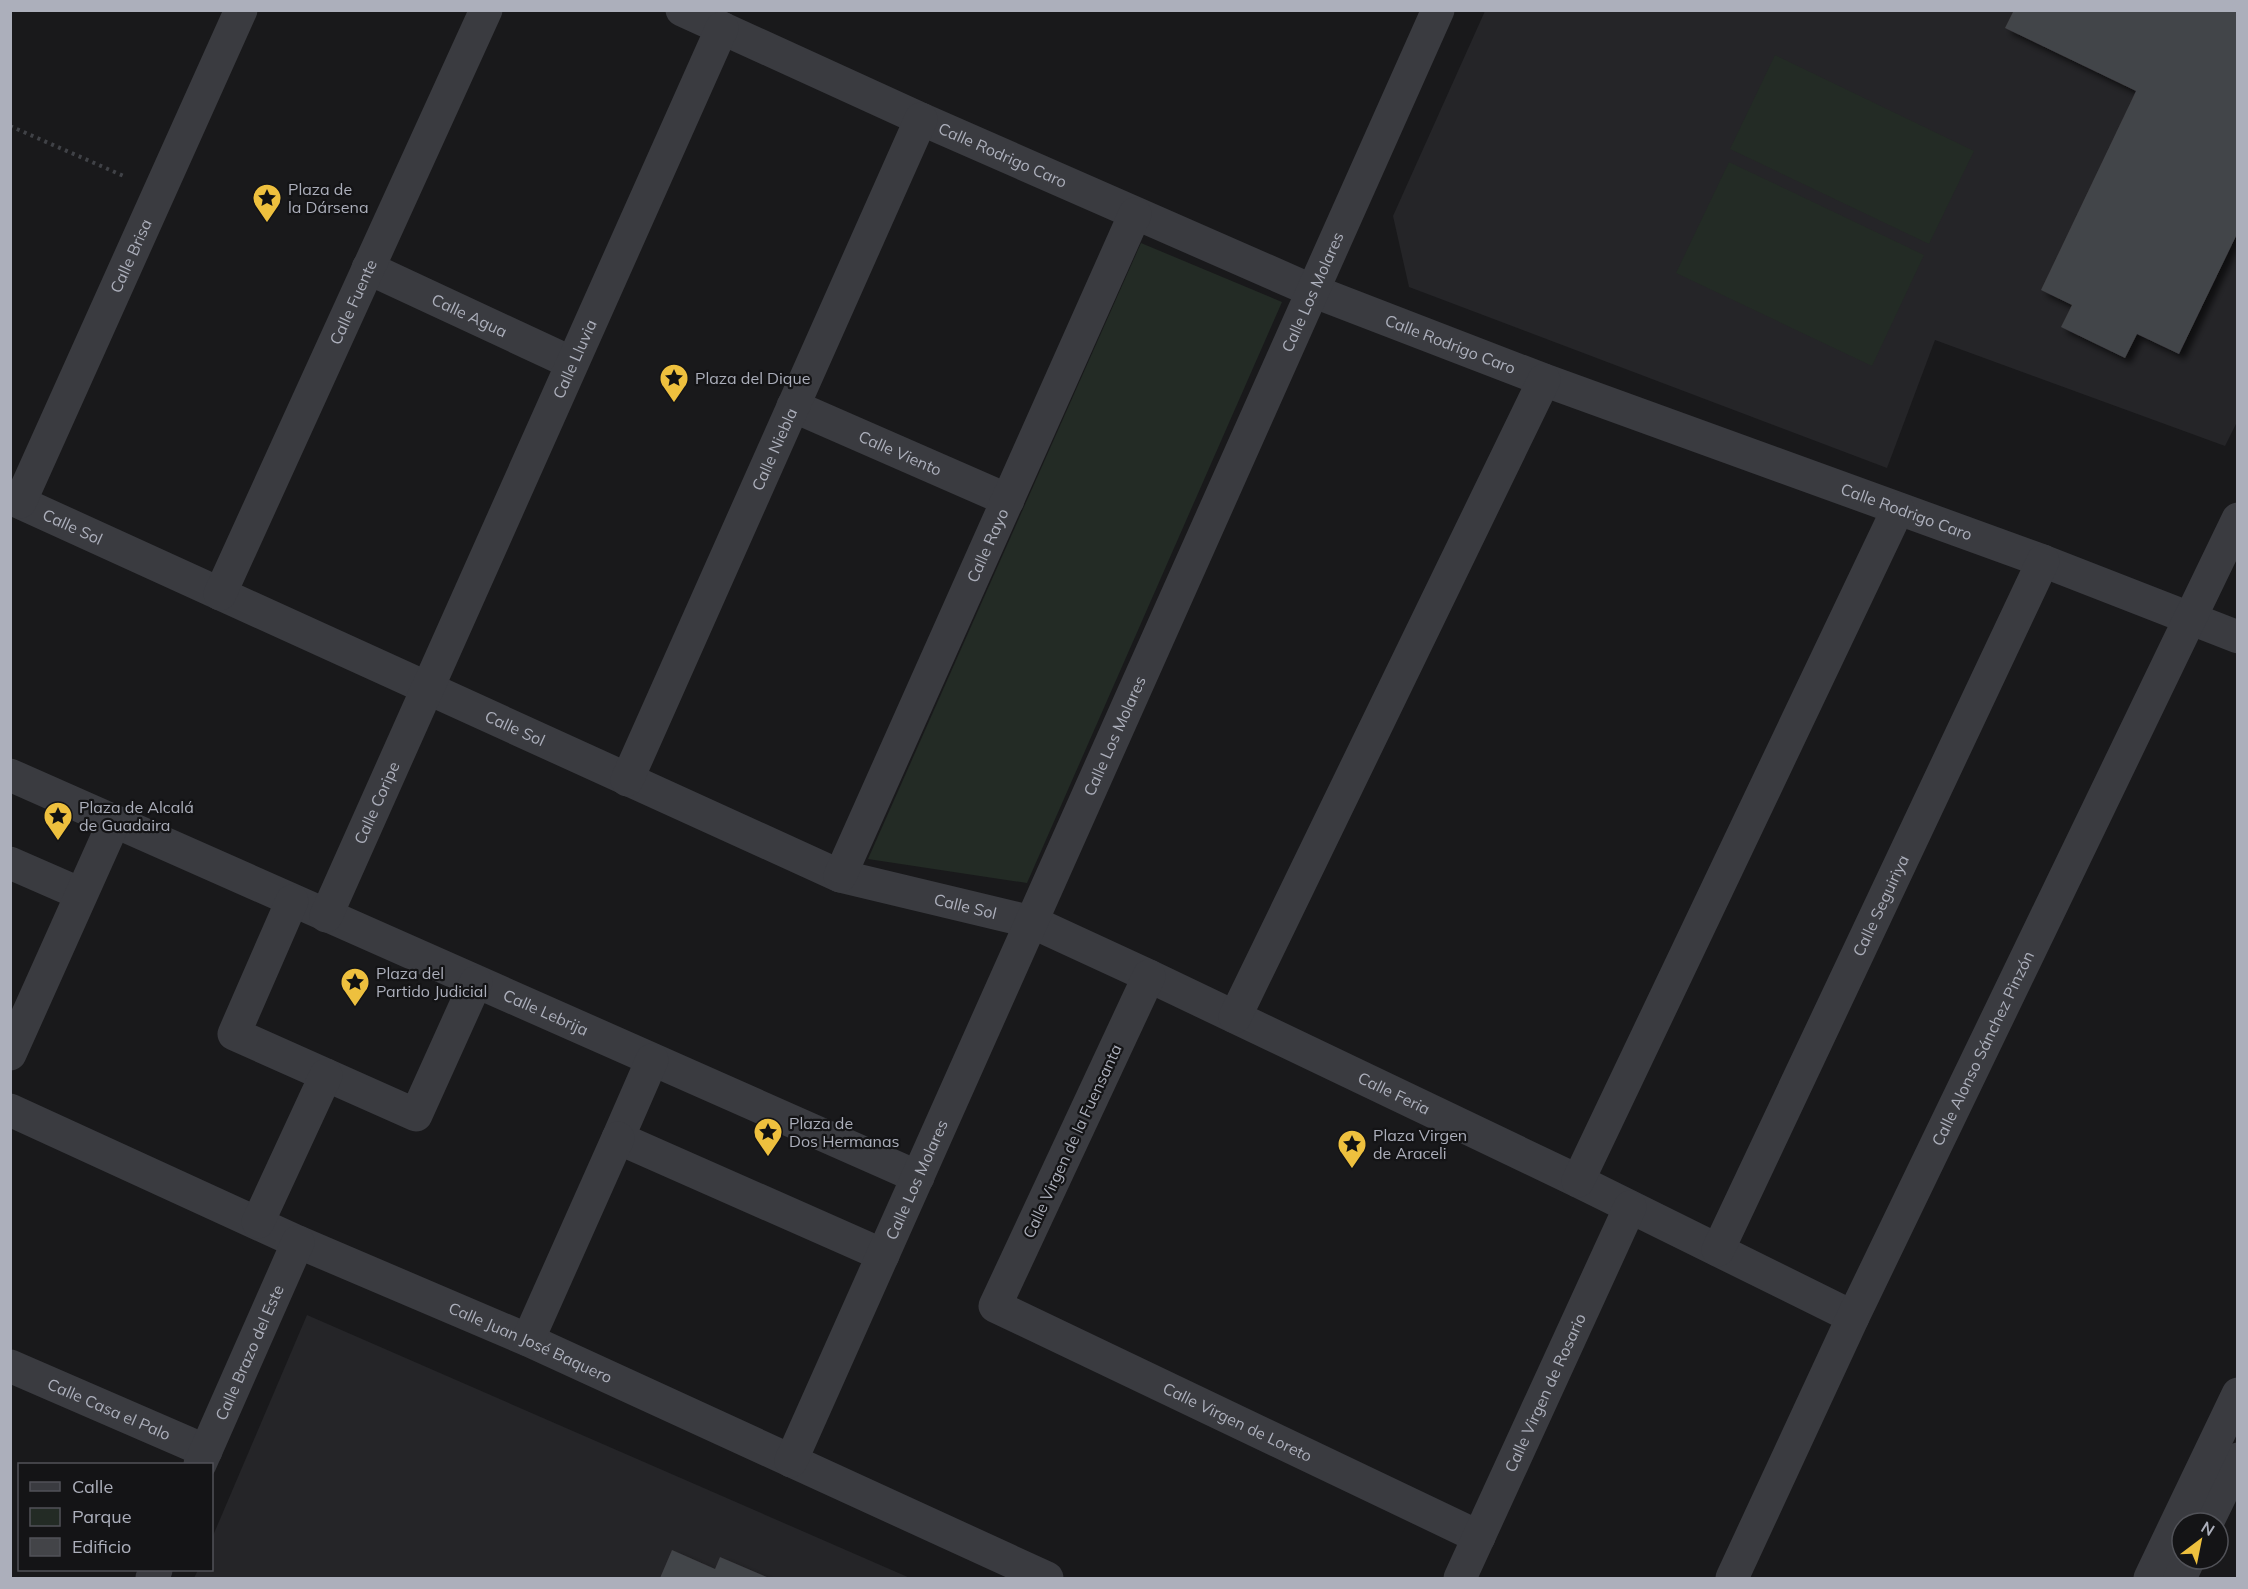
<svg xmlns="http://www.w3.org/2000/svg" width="2248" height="1589" font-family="Mulish,sans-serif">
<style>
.built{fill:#252528}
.green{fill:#232b25}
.building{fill:#434448;filter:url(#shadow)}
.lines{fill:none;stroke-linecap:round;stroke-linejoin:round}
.path{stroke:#404247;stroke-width:4;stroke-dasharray:3 4.5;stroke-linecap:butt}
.minor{stroke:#3a3b40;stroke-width:33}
.labels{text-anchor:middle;stroke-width:4.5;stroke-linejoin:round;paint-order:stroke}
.street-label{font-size:16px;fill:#acafbb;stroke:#141416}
.poi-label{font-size:16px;fill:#acafbb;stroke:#141416;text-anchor:start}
</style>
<defs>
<filter id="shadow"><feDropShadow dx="5.5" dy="5.5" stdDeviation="3" flood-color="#0009"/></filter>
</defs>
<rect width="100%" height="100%" fill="#19191b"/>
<!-- built -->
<g class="built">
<polygon points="1485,11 2237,11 2238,420 2225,446 1935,340 1887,468 1409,287 1393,216"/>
<polygon points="307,1315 910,1578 194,1578 198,1570 212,1570 212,1538"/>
</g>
<!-- green -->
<g class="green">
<polygon points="1775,55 1974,151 1929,244 1730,149"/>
<polygon points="1729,162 1924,255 1872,366 1676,273"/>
<polygon points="1141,243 1282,302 1027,883 868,859"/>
</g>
<!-- building -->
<g class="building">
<polygon points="2014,10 2238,10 2238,232 2179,354 2137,334 2125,358 2061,327 2072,305 2041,290 2136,91 2005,28"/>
<polygon points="672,1550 715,1569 720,1557 769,1578 660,1578"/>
</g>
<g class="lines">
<!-- path -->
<polyline class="path" points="10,126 126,177"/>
<!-- minor -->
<g class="minor">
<path id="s1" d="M682 10 921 119 1313 291 1544 380 2043 561 2238 637"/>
<path id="s2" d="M368 268 572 363"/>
<path id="s3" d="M793 406 1008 500"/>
<path id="s4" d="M10 498 840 876 1032 922 1149 976 1578 1181 1853 1317"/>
<path id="s5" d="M20 502 241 10"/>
<path id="s6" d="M220 594 486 10"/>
<path id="s7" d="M10 775 918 1177"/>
<path id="s8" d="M627 780 921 119"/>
<polyline points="10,863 81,894"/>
<path id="s9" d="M840 876 1135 214"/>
<polyline points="292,901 234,1034 416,1115 476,982"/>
<path id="s10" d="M326 916 722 28"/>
<path id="s11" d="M1149 976 995 1306 1479 1537"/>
<polyline points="1235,1017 1544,380"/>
<polyline points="10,1054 114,822"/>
<polyline points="652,1060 618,1138 883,1255"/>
<path id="s12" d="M10 1110 298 1242 528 1340 1047 1578"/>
<polyline points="1578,1181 1898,509"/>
<polyline points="258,1222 326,1075"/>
<path id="s13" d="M1718 1250 2043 561"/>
<polyline points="528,1340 618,1138"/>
<path id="s14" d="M10 1366 206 1451"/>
<path id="s15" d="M791 1461 1438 10"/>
<path id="s16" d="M200 1464 298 1242"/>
<polyline points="2207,1523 2238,1459"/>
<polyline points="152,1578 156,1570"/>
<path id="s17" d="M1460 1578 1630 1207"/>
<path id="s18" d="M1732 1578 1853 1317 2238 519"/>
<polyline points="2150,1578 2238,1394"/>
<polyline points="2180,1578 2189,1559"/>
</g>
</g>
<!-- icons -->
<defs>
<g id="sight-pin" transform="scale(1.5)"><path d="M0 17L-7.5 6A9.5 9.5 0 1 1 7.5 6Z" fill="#eec03e" stroke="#141416"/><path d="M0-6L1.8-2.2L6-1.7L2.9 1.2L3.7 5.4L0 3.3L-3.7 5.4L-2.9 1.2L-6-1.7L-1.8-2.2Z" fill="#111"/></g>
</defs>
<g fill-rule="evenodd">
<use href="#sight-pin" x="267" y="198"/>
<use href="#sight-pin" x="674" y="378"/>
<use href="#sight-pin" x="58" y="816"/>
<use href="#sight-pin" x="355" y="982"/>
<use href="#sight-pin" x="768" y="1132"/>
<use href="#sight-pin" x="1352" y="1144"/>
</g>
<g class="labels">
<!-- street labels -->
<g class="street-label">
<text dy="6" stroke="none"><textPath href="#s1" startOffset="352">Calle Rodrigo Caro</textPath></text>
<text dy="6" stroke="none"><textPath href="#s5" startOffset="270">Calle Brisa</textPath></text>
<text dy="6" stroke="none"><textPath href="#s15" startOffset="1280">Calle Los Molares</textPath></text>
<text dy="6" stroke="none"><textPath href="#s6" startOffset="321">Calle Fuente</textPath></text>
<text dy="6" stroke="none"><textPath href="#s2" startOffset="112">Calle Agua</textPath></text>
<text dy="6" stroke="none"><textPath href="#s1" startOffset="838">Calle Rodrigo Caro</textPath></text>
<text dy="6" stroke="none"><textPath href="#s10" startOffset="610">Calle Lluvia</textPath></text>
<text dy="6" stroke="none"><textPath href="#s8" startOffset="362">Calle Niebla</textPath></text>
<text dy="6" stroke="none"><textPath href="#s3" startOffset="117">Calle Viento</textPath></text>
<text dy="6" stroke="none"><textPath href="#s1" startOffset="1324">Calle Rodrigo Caro</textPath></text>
<text dy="6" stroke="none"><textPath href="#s4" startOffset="69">Calle Sol</textPath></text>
<text dy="6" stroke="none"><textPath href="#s9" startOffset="362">Calle Rayo</textPath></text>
<text dy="6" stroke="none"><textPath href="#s4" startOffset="555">Calle Sol</textPath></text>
<text dy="6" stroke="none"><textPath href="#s15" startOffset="794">Calle Los Molares</textPath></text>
<text dy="6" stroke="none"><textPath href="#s10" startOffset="124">Calle Coripe</textPath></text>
<text dy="6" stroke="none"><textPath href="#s4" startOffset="1041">Calle Sol</textPath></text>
<text dy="6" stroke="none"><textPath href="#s13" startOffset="381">Calle Seguiriya</textPath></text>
<text dy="6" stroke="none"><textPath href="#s7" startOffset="586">Calle Lebrija</textPath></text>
<text dy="6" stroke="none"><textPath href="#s18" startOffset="586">Calle Alonso Sánchez Pinzón</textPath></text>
<text dy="6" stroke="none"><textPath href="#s4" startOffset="1510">Calle Feria</textPath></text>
<text transform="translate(1072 1141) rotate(-65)" y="6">Calle Virgen de la Fuensanta</text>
<text dy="6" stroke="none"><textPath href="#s15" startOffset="308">Calle Los Molares</textPath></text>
<text dy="6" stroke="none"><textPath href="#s12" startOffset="570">Calle Juan José Baquero</textPath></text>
<text dy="6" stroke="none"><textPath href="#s16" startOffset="122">Calle Brazo del Este</textPath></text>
<text dy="6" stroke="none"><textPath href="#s17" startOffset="204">Calle Virgen de Rosario</textPath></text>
<text dy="6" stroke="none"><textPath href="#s14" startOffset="108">Calle Casa el Palo</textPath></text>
<text dy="6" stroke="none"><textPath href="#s11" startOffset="633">Calle Virgen de Loreto</textPath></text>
</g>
<!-- poi labels -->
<g class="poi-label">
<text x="288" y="195">Plaza de<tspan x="288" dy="18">la Dársena</tspan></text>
<text x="695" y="384">Plaza del Dique</text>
<text x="79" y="813">Plaza de Alcalá<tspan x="79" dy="18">de Guadaira</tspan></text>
<text x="376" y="979">Plaza del<tspan x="376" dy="18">Partido Judicial</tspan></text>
<text x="789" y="1129">Plaza de<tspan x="789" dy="18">Dos Hermanas</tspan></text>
<text x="1373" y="1141">Plaza Virgen<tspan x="1373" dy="18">de Araceli</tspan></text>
</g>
</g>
<!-- border -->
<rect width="2248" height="1589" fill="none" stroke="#acafbb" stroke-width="24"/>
<!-- legend -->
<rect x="18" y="1463" width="195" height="108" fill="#141416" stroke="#515258" stroke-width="1.5"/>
<rect x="30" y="1482" width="30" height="9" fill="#3a3b40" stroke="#515258" stroke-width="1.5"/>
<text x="72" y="1493" font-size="18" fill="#acafbb">Calle</text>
<rect x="30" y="1508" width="30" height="18" fill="#232b25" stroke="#515258" stroke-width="1.5"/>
<text x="72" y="1523" font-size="18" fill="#acafbb">Parque</text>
<rect x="30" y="1538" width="30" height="18" fill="#434448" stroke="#515258" stroke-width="1.5"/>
<text x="72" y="1553" font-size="18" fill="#acafbb">Edificio</text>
<!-- north arrow -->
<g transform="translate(2200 1541) rotate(32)"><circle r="28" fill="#141416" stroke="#515258" stroke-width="1.5"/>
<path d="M0-4.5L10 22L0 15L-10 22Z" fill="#eec03e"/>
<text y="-9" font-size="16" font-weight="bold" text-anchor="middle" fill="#acafbb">N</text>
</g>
</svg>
